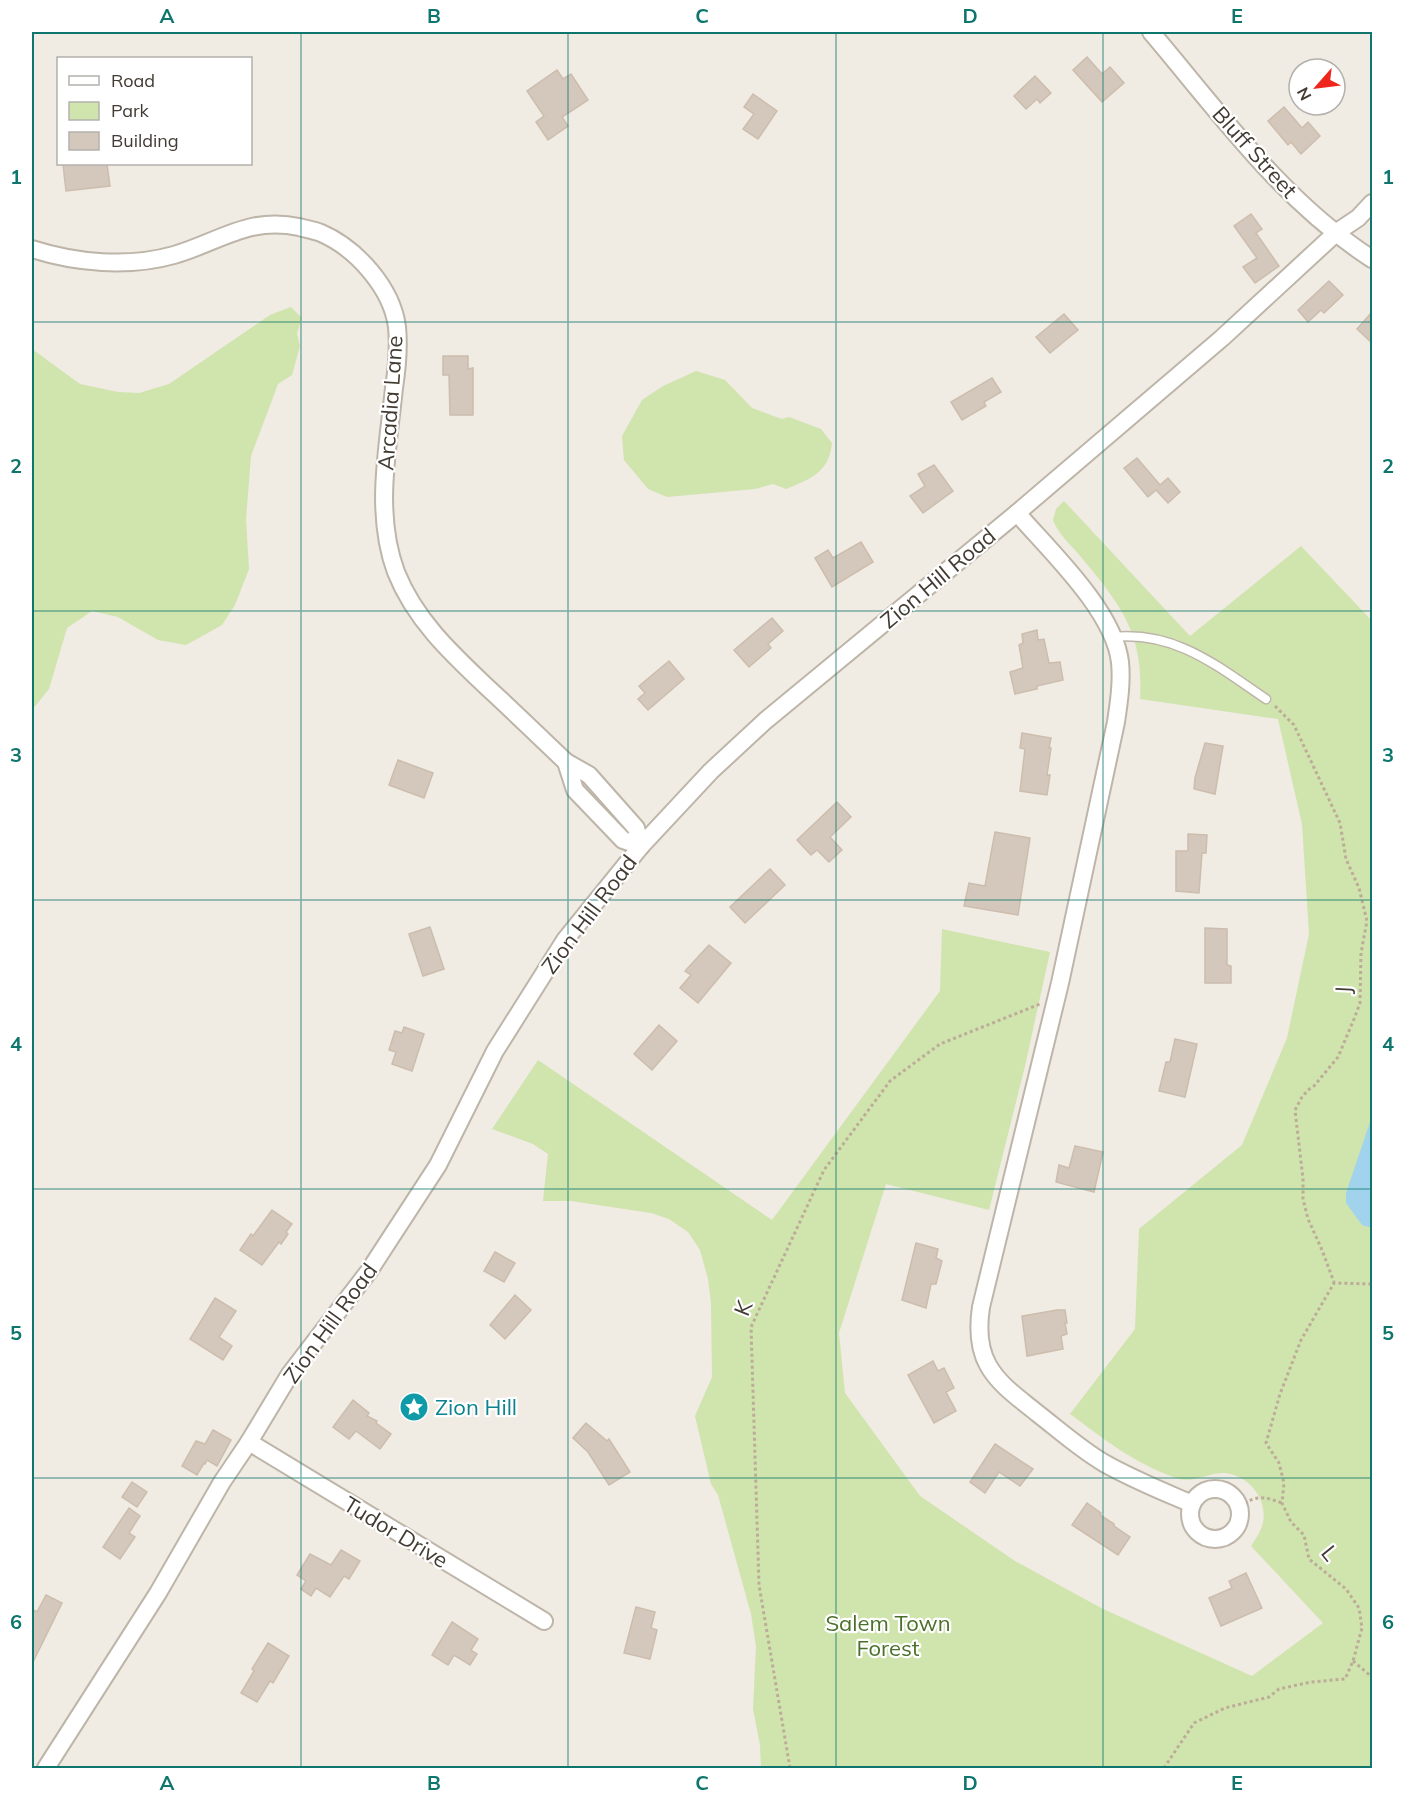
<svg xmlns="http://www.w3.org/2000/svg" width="1404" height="1800" font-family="Mulish,sans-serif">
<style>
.green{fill:#d0e4ad}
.water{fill:#a1d4ec}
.building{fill:#d4c8bc;stroke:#ccbdad;stroke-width:1.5}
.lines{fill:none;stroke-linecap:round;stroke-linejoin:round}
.service-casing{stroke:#beb5a9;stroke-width:11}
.minor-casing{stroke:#beb5a9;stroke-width:20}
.path{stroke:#bcac98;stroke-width:3;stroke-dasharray:3 3;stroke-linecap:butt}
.service{stroke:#fff;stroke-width:8}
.minor{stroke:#fff;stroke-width:16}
.grid{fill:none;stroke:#0f766e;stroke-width:1.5;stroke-opacity:0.55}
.labels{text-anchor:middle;stroke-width:4.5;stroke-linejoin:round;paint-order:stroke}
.street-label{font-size:22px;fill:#423b33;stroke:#fff}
.culture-label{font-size:22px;fill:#0d838f;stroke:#fff;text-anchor:start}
.park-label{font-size:22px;fill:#4b702a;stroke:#fff}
.neatline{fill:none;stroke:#0f766e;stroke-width:2}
.grid-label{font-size:20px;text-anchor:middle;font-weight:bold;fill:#0f766e}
</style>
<rect width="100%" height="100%" fill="#f0ebe3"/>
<!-- green -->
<g class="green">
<polygon points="291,307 302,318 297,333 300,346 292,375 278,384 251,456 246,519 249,569 235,605 222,625 186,645 158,640 118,617 92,611 67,628 49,689 32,710 32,349 80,384 118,392 139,393 169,384 270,315"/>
<path d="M696 371 725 380 752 408 782 419 789 417 821 429 832 443C829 473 810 479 786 489L773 484 755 489 667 497 648 489 624 460 622 436 642 400 663 386Z"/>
<path d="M1064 501 1190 636 1301 546 1372 621V1768H761L760 1745 753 1709 756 1646 751 1614 718 1495 711 1484 695 1416 712 1377 711 1303 708 1279 700 1250 688 1232 669 1219 651 1213 571 1201H543L548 1154 533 1144 492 1129 538 1060 772 1220 940 991 942 929 1050 952 1025 1066 989 1210 886 1184 839 1333 845 1393 920 1496 1015 1561 1103 1609 1252 1676 1323 1623 1251 1546C1256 1538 1261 1532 1263 1522 1268 1499 1248 1475 1225 1473 1208 1472 1193 1484 1176 1478 1134 1463 1105 1440 1070 1414L1135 1329 1139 1229 1242 1145 1287 1038 1309 934 1302 824 1278 719 1140 699C1144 634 1121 605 1081 557 1072 546 1058 534 1053 520L1056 509Z"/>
</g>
<!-- water -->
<polygon class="water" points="1372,1116 1372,1228 1362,1225 1346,1203 1346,1193"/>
<!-- building -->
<g class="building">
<polygon points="1087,57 1102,74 1110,67 1124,83 1102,102 1073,70"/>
<polygon points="557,70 563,79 571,74 588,100 562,117 568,126 548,140 536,122 544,116 527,91"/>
<polygon points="1035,76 1051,93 1040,103 1037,99 1026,109 1014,96"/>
<polygon points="753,94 777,111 758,139 743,129 754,114 744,107"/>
<polygon points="1284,107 1302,128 1308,122 1320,136 1301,154 1291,142 1288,145 1268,121"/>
<polygon points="63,164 107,164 110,186 66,191"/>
<polygon points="1251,214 1262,229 1256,233 1279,266 1255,283 1243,267 1257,258 1234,226"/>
<polygon points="1329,281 1343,295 1324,313 1321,310 1308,322 1298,310"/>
<polygon points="1372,312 1372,343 1357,329"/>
<polygon points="1064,314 1078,330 1050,353 1036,337"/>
<polygon points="443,356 468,356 468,369 473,368 473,415 450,415 449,375 443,375"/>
<polygon points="992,378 1001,392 984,402 986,406 962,420 951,402"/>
<polygon points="1137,458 1160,485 1168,478 1180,492 1168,503 1156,490 1148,497 1124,468"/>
<polygon points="934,465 953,491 923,513 910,496 925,486 918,474"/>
<polygon points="861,542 873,562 832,587 815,558 828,550 833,558"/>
<polygon points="772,618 783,631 768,644 771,648 749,667 734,650"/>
<polygon points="1037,630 1038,640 1044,639 1049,663 1060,662 1063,680 1037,686 1037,689 1015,694 1010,672 1023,668 1019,645 1023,643 1022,634"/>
<polygon points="669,661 684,679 648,710 638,699 645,693 639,686"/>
<polygon points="1022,733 1051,738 1049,748 1051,748 1047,775 1050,775 1047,795 1020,791 1025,749 1020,748"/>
<polygon points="1205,743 1223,746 1215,794 1194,789 1195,778"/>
<polygon points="398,760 433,773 424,798 389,785"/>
<polygon points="837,802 851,817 830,837 842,850 829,862 817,850 811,855 797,840"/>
<polygon points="995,832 1030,838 1018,915 964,906 969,883 985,886"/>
<polygon points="1188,834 1207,835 1206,853 1202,853 1199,893 1176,891 1176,851 1188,851"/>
<polygon points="770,869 785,885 745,923 730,907"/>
<polygon points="430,927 444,969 423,976 409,934"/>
<polygon points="1205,928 1227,929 1227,965 1231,966 1231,983 1205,983"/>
<polygon points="709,945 731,963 698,1003 680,988 691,975 685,971"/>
<polygon points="659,1025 677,1041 652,1070 634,1054"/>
<polygon points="404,1027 424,1034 412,1071 392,1064 396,1052 389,1050 395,1031 402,1033"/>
<polygon points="1175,1039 1197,1044 1185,1097 1159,1091 1166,1062 1170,1062"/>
<polygon points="1075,1146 1103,1152 1094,1192 1056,1182 1059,1165 1069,1168"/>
<polygon points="272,1210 292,1224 286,1232 288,1234 281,1244 279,1242 262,1265 240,1250 251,1234 253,1236"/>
<polygon points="916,1243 938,1249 936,1258 942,1261 936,1284 931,1284 926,1308 902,1300"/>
<polygon points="495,1252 515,1263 504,1282 484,1271"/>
<polygon points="515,1295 531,1310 505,1339 490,1325"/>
<polygon points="215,1298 236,1311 219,1337 232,1346 223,1360 190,1339"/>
<polygon points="1057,1310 1065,1310 1067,1323 1065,1323 1067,1334 1061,1336 1063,1349 1027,1356 1022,1316"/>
<polygon points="933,1361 938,1371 944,1368 954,1388 946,1392 956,1411 934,1423 908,1375"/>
<polygon points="353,1400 369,1413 367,1416 377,1421 376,1423 391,1434 380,1449 356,1431 349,1439 333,1427"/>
<polygon points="586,1423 607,1441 609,1439 630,1472 609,1485 588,1452 573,1438"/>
<polygon points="213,1430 231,1440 217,1466 207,1460 205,1464 204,1463 197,1475 182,1466 196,1441 205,1444"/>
<polygon points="995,1444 1033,1469 1020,1486 999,1472 985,1493 970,1482"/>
<polygon points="132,1482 147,1492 137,1507 122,1497"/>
<polygon points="1087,1503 1101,1513 1100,1515 1114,1524 1114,1526 1130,1537 1118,1555 1072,1525"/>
<polygon points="129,1508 140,1516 129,1533 135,1537 120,1559 103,1547"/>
<polygon points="341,1550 360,1561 349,1579 344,1576 330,1597 316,1588 311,1596 301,1589 306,1581 297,1575 310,1554 331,1565"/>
<polygon points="1246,1573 1262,1608 1221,1626 1209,1598 1232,1588 1229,1581"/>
<polygon points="46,1595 62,1603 32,1664 32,1609 37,1612"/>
<polygon points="636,1607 655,1612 651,1628 657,1630 650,1659 624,1653"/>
<polygon points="452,1622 478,1639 471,1650 477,1654 470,1665 454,1655 448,1665 432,1655"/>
<polygon points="268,1643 289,1656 273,1683 270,1681 257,1702 241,1693 254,1671 252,1669"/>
</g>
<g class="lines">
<!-- service casing -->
<g class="service-casing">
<path id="service" d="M1113 637C1176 631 1217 666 1266 699"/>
</g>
<!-- minor casing -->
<g class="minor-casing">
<g id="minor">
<path d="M1151 32C1219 112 1282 201 1372 259"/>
<path d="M32 249C76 263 128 268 174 255 219 242 249 216 299 227 306 229 314 230 321 233 356 248 392 288 397 327 399 347 397 368 394 388 388 448 374 513 396 572 415 620 452 654 488 688 514 712 540 737 566 762L589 775 636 828 641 846"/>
<path d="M1017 513C1050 551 1114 611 1120 662 1122 682 1119 702 1116 722L1060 983 981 1307C978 1327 978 1347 988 1365 999 1385 1020 1399 1037 1413 1059 1430 1080 1449 1104 1463 1132 1479 1162 1491 1192 1504"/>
<polyline points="566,762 575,790 623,840 641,846"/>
<polyline points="249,1442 544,1621"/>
<circle cx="1215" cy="1514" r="25"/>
<polyline points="46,1768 158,1593 222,1482 249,1442 290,1374 369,1271 438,1165 495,1051 565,940 641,846 711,771 765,721 1017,513 1222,338 1337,232 1358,218 1372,203"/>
</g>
</g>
<!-- path -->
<g class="path">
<polyline points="1275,706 1294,725 1340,823 1346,859 1359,888 1367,921 1361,953 1360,1003 1354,1019 1338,1057 1314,1086 1308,1090 1302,1097 1295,1110 1303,1179 1303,1199 1308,1219 1322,1250 1334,1282"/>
<path d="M1239 1506C1258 1495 1262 1496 1282 1503"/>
<polyline points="1353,1661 1372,1677"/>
<polyline points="790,1768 759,1585 751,1327 824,1170 890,1081 940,1044 1040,1004"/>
<polyline points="1164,1768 1194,1723 1225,1708 1269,1697 1279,1689 1311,1682 1345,1679 1353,1661 1362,1628 1359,1608 1346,1589 1309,1559 1304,1535 1291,1522 1282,1503 1284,1483 1279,1463 1266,1443 1280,1394 1301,1340 1334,1283 1372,1284"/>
</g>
<!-- service -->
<use href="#service" class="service"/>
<!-- minor -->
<use href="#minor" class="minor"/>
</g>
<!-- grid -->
<path class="grid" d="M301 32V1768M568 32V1768M836 32V1768M1103 32V1768M32 322H1372M32 611H1372M32 900H1372M32 1189H1372M32 1478H1372"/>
<!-- icons -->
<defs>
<g id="sight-disc" transform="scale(1.5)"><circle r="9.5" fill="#0f9aa8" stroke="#fff"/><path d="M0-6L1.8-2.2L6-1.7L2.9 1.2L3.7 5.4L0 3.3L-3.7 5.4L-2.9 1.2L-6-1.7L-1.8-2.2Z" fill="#fff"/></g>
</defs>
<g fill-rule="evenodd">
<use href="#sight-disc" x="414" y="1407"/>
</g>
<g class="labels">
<!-- street labels -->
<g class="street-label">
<text transform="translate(1255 152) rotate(48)" y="8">Bluff Street</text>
<text transform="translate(390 403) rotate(-86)" y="8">Arcadia Lane</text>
<text transform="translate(938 578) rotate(-40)" y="8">Zion Hill Road</text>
<text transform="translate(589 914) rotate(-53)" y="8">Zion Hill Road</text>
<text transform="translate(1343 990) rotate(-87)" y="8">J</text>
<text transform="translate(743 1308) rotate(-68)" y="8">K</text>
<text transform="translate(330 1323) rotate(-54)" y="8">Zion Hill Road</text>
<text transform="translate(396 1532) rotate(31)" y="8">Tudor Drive</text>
<text transform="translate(1330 1553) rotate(51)" y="8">L</text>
</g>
<!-- culture labels -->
<g class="culture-label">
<text x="435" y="1415">Zion Hill</text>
</g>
<!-- park labels -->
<g class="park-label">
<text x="888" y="1631">Salem Town<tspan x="888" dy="25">Forest</tspan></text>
</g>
</g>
<!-- border -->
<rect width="1404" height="1800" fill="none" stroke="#ffffff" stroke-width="66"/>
<!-- legend -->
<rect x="57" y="57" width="195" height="108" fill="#ffffff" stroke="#b3b1ad" stroke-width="1.5"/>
<rect x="69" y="76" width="30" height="9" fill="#ffffff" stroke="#b3b1ad" stroke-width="1.5"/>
<text x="111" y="87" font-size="18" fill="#423b33">Road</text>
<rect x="69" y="102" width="30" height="18" fill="#d0e4ad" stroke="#b3b1ad" stroke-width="1.5"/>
<text x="111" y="117" font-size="18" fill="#423b33">Park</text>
<rect x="69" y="132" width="30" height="18" fill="#d4c8bc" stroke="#b3b1ad" stroke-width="1.5"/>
<text x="111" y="147" font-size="18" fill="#423b33">Building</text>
<!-- north arrow -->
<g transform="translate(1317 87) rotate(242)"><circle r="28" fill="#ffffff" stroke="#b3b1ad" stroke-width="1.5"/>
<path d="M0-4.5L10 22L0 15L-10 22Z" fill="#ef261b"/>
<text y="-9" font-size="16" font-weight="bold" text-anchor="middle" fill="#423b33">N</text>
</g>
<rect x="33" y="33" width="1338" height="1734" class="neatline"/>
<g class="grid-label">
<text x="167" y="23">A</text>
<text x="434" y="23">B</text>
<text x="702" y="23">C</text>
<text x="970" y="23">D</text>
<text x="1237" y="23">E</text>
<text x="16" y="184">1</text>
<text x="1388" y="184">1</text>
<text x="16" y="473">2</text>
<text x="1388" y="473">2</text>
<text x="16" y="762">3</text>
<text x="1388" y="762">3</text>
<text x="16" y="1051">4</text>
<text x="1388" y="1051">4</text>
<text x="16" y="1340">5</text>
<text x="1388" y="1340">5</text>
<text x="16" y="1629">6</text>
<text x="1388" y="1629">6</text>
<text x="167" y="1790">A</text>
<text x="434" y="1790">B</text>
<text x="702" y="1790">C</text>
<text x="970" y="1790">D</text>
<text x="1237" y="1790">E</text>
</g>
</svg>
